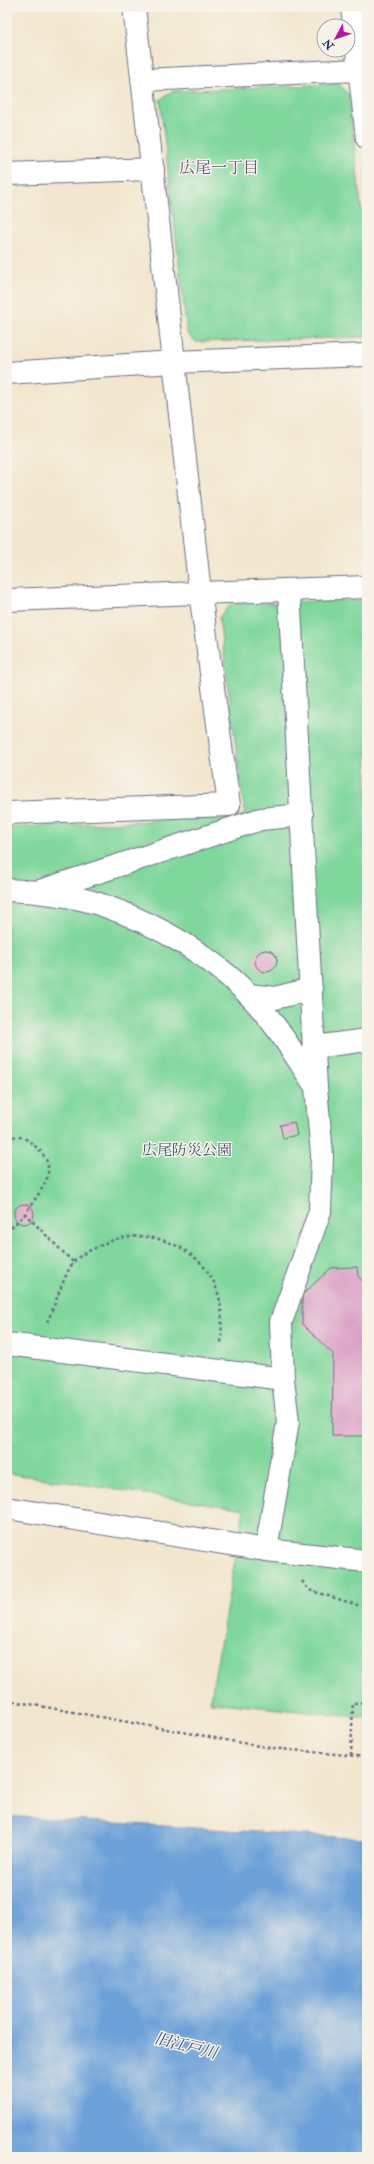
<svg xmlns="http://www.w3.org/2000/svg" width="374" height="2164" font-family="'IM FELL Double Pica','Noto Serif JP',serif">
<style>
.green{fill:#7fd79c;stroke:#4d837d}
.water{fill:#6ca0d8;stroke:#44689b}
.building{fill:#dba1c6}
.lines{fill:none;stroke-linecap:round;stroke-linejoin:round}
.minor-casing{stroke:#676f85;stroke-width:24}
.path{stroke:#676f85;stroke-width:2.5;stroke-dasharray:3 3;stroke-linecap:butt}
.minor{stroke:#fff;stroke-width:22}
.labels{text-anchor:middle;stroke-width:3;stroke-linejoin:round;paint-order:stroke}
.park-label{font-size:15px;fill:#34596e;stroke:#f7f3e8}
.neighbourhood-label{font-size:16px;fill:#5e5782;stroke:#f7f3e8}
.water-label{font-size:16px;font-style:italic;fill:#375789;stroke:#f7f3e8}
</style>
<rect width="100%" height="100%" fill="#f7f3e8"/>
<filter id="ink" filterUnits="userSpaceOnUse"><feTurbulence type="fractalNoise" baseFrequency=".025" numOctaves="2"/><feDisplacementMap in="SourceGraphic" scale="8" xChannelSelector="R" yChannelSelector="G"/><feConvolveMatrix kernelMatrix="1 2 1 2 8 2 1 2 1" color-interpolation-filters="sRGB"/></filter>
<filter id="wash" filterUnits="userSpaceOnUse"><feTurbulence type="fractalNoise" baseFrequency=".012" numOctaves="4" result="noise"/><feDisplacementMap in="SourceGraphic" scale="16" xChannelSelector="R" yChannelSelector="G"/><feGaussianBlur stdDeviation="0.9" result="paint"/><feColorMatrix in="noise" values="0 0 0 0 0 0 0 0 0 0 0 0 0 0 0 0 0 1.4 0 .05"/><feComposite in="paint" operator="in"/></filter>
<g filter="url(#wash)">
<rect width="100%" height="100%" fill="#f3e6ce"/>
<!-- green -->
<g class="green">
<polygon points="339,84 349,95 367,263 367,335 365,337 196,342 187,334 160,100 172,91"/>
<polygon points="367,600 367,1718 210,1702 244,1509 7,1473 7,828 245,816 219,617 231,604"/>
</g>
<!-- water -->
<polygon class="water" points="7,1816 367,1839 367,2157 7,2157"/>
<g id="blocks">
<!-- building -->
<g class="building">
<circle cx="266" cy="961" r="11"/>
<polygon points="294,1122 297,1135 283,1138 280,1125"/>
<circle cx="24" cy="1214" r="10"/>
<polygon points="357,1267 358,1276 367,1286 367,1436 332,1436 333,1354 302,1324 302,1295 331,1268"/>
</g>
</g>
</g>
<g filter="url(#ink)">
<use href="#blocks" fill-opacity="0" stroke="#676f85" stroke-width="1"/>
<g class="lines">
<!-- minor casing -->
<g class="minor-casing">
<g id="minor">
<polyline points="352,7 367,138"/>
<polyline points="143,80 359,70"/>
<polyline points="7,174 153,169"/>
<polyline points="7,373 173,362 367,355"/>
<polyline points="7,600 367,587"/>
<polyline points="7,813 229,805 200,592 134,7"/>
<path d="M7 890C36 891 78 896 105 906 158 925 208 954 248 994 275 1021 295 1056 316 1087"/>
<polyline points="40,891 261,819 302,815"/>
<polyline points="249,995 275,998 311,989"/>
<polyline points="314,1047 367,1040"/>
<polyline points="7,1344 283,1379 281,1322 320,1211 322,1155 316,1087 289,591"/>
<polyline points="7,1508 266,1550 367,1561"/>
<polyline points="266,1550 288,1422 283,1379"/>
</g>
</g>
<!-- path -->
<g class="path">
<path d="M7 1138C14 1135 24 1137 30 1142 65 1168 42 1187 25 1214L73 1262"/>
<polyline points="7,1232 25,1214"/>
<path d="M47 1322C56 1304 62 1279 73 1263 78 1255 95 1248 104 1244 144 1224 202 1245 217 1290 223 1308 222 1325 221 1344"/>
<polyline points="302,1581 309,1590 367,1608"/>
<polyline points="7,1700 270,1748 367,1757"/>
<polyline points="351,1756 353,1703 367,1702"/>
</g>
<!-- minor -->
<use href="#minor" class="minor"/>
</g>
</g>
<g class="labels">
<!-- park labels -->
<g class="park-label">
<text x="187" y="1155">広尾防災公園</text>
</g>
<!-- neighbourhood labels -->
<g class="neighbourhood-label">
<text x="219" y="173">広尾一丁目</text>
</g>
<!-- water labels -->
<g class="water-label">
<text transform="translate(186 2045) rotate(14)" y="6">旧江戸川</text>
</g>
</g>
<!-- margin -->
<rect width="374" height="2164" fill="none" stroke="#f7f3e8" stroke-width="24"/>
<!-- north arrow -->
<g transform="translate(336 38) rotate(230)"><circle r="19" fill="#f7f3e8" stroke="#9fa5b1"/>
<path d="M0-3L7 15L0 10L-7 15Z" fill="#b5179e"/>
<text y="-6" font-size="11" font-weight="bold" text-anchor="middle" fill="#1b2f5e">N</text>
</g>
</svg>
